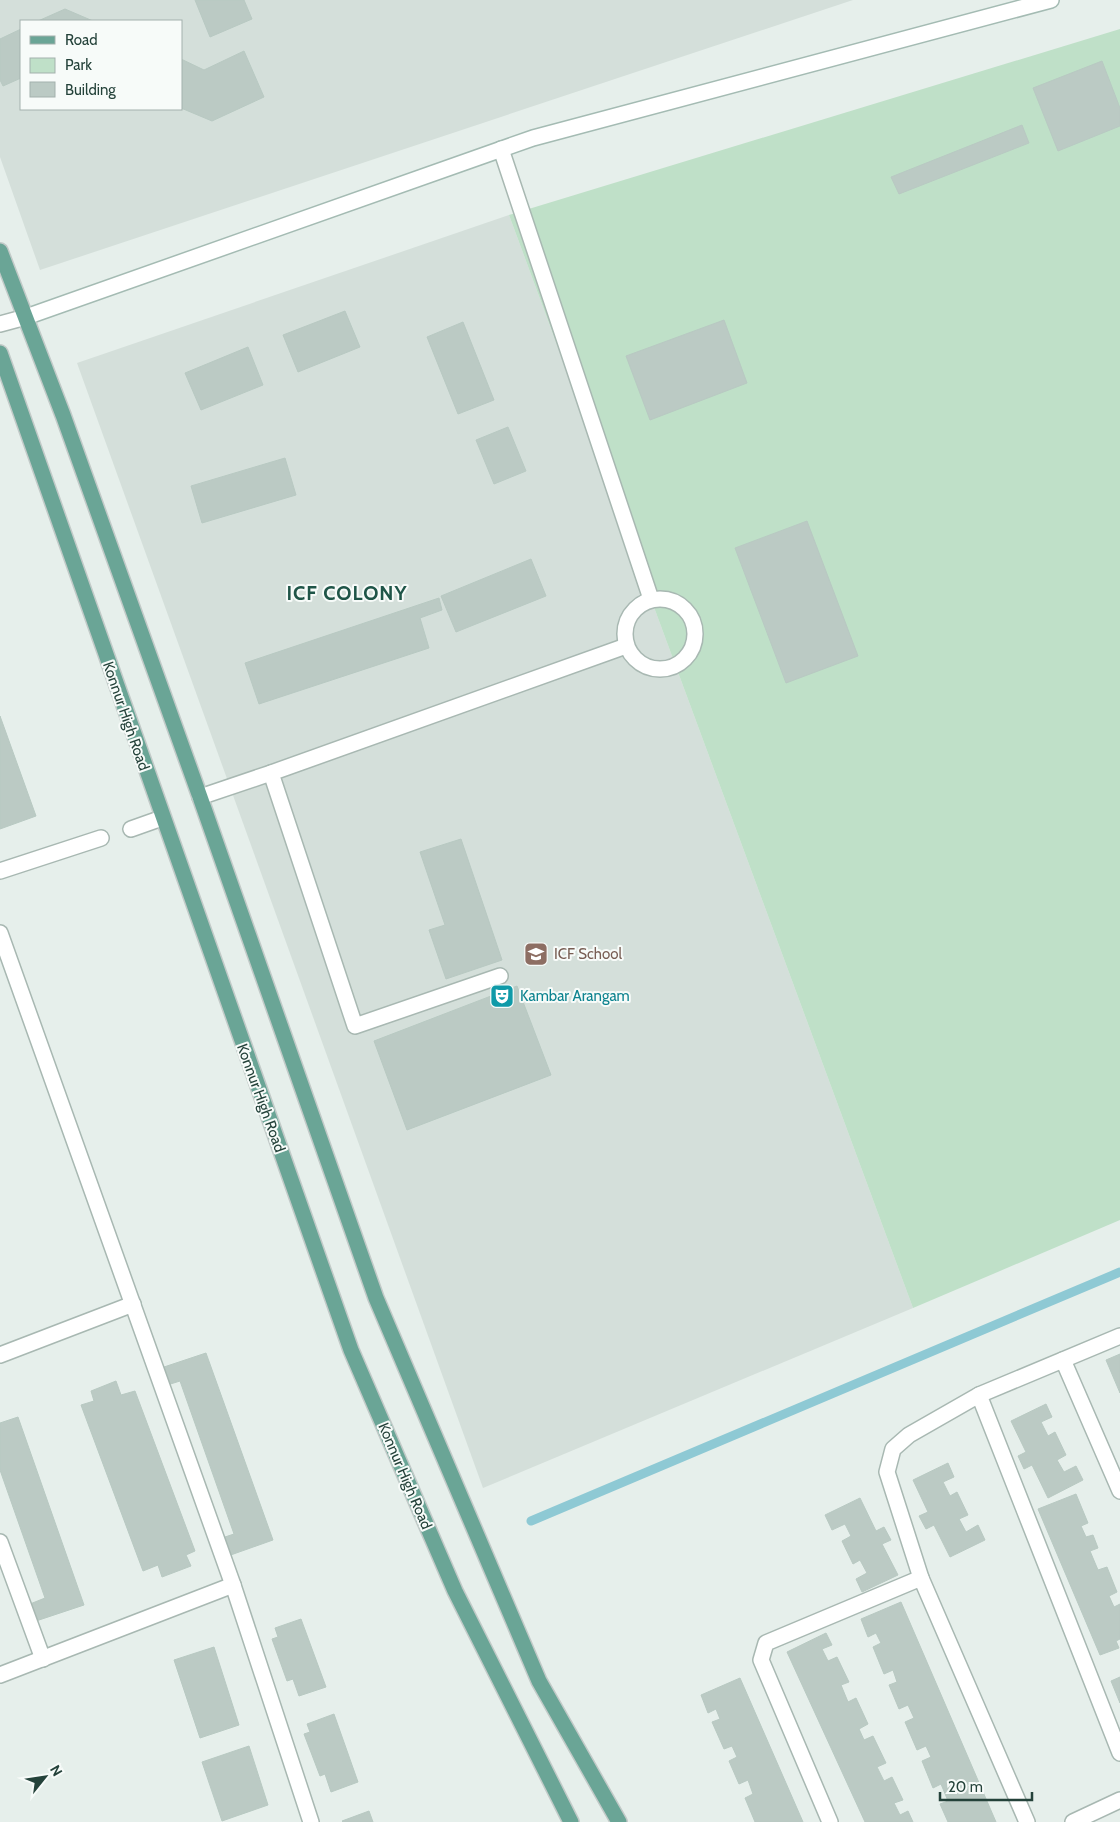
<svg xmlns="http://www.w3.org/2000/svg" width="1120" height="1822" font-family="Cabin,sans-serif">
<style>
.built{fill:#d4dfda;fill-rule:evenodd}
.green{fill:#bfe0c8}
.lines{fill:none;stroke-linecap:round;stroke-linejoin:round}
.stream{stroke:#8ec9d4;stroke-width:9}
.building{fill:#bbcac4;stroke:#b8c9c2}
.lane-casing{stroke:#a8b8b2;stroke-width:18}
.street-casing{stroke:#a8b8b2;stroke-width:18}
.secondary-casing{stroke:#a4bbb3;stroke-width:18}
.primary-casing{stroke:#c2cac8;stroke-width:18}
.lane{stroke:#fff;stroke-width:15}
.street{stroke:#fff;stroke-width:15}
.secondary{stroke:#fff;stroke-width:15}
.primary{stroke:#6aa596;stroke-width:15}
.labels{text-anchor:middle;stroke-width:4;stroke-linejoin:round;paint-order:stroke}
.street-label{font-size:15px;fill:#24423a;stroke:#f7fbf9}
.education-label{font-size:15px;fill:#785e54;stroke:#f7fbf9;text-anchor:start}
.culture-label{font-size:15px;fill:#0d838f;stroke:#f7fbf9;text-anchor:start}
.district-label{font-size:20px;font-weight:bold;letter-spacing:1px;fill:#1f5548;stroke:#f7fbf9}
</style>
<rect width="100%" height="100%" fill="#e6efeb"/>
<!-- built -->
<g class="built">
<path d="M0 0H853L40 270 0 157ZM21 21H181V109H21Z"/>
<polygon points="509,215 913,1308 483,1488 77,363"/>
</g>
<!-- green -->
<polygon class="green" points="1120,29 1120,1220 913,1308 509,215"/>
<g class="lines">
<!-- stream -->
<polyline class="stream" points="531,1521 1120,1272"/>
</g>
<!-- building -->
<g class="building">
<polygon points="195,0 244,0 252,19 210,37"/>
<polygon points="65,9 93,21 38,21"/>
<polygon points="21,29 21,78 3,86 0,80 0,39"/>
<polygon points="244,51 264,97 212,121 181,108 181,59 204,70"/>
<polygon points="1102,61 1120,108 1120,126 1058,151 1033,88"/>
<polygon points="1022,125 1029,143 899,194 891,177"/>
<polygon points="345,311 360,347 298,372 283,335"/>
<polygon points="724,320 747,383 650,420 626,356"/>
<polygon points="463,322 494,400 458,414 427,337"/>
<polygon points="248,347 263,385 201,410 185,373"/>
<polygon points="508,427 526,471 494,484 476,440"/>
<polygon points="285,458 296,495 202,523 191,486"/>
<polygon points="807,521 858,656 786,683 735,548"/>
<polygon points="531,559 546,596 456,632 441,596"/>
<polygon points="439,598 442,610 420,618 429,648 259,704 245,663"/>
<polygon points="0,716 36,816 0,829"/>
<polygon points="461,839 502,960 446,979 429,930 445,925 420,852"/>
<polygon points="517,986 551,1075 407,1130 374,1041"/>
<polygon points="206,1353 273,1540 225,1557 219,1539 234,1534 180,1381 164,1386 158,1369"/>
<polygon points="1120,1354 1120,1393 1106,1360"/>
<polygon points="116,1381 121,1395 135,1391 195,1551 186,1555 191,1566 162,1577 158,1565 143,1571 81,1405 94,1401 91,1391"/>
<polygon points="1046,1404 1052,1417 1041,1422 1048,1436 1055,1432 1066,1455 1057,1460 1064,1472 1076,1466 1083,1480 1048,1498 1032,1465 1024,1469 1018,1456 1026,1452 1011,1421"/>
<polygon points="18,1417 84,1605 36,1621 30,1604 45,1598 0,1470 0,1423"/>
<polygon points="948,1463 954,1477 943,1482 950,1496 957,1492 968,1515 959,1519 966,1532 978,1525 985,1540 950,1557 934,1525 926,1529 919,1516 928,1512 913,1480"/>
<polygon points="1076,1494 1088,1523 1081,1526 1086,1537 1093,1535 1098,1548 1090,1551 1098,1570 1107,1567 1117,1592 1109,1596 1114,1607 1120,1604 1120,1639 1116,1641 1119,1648 1100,1655 1038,1509"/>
<polygon points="860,1498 876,1531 884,1527 891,1540 882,1544 898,1575 862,1592 856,1579 867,1573 860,1560 853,1564 842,1541 851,1536 845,1524 832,1530 825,1515"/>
<polygon points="901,1602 996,1822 948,1822 940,1804 948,1801 941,1784 933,1788 922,1761 931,1757 926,1746 917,1750 905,1722 914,1718 908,1705 899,1709 889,1685 897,1682 893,1670 884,1674 873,1647 881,1643 876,1633 868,1637 861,1619"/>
<polygon points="301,1619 326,1687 299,1696 293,1679 287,1681 272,1639 278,1637 275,1628"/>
<polygon points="826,1633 832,1645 822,1649 828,1661 837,1657 849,1682 841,1685 848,1702 856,1698 868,1724 859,1729 864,1740 873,1736 886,1763 877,1767 884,1781 892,1777 903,1800 894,1803 900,1815 908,1811 913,1822 865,1822 787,1652"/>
<polygon points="214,1647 239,1725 200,1738 174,1660"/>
<polygon points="1120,1677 1120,1703 1111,1681"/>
<polygon points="740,1678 803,1822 755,1822 745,1798 753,1794 748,1780 739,1784 729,1761 737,1757 732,1746 724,1749 712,1722 720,1719 716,1709 708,1713 701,1695"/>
<polygon points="334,1714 358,1782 331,1792 325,1774 320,1776 304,1734 310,1732 307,1724"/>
<polygon points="249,1746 268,1805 222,1821 202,1762"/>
<polygon points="369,1811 373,1822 343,1822 342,1821"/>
</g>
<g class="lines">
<!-- lane casing -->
<g class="lane-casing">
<g id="lane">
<polyline points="501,149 651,599"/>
<circle cx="660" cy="634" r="35"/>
<polyline points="200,797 271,773"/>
<polyline points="500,976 355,1026 271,773 626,646"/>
</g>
</g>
<!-- street casing -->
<g class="street-casing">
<g id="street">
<polyline points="0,324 26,317"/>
<polyline points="131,829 162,818"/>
<polyline points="0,871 101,838"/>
<polyline points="0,933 233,1585 311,1822"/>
<polyline points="1120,1336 979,1395 1120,1753"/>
<polyline points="0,1355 133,1304"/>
<polyline points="1063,1360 1120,1491"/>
<polyline points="979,1395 909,1435 893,1449 887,1472 921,1578 1027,1822"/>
<polyline points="0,1542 43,1659"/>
<polyline points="0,1675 233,1585"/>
<polyline points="830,1822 761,1660 766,1643 921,1578"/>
<polyline points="1073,1822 1120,1800"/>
</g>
</g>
<!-- secondary casing -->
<g class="secondary-casing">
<polyline id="secondary" points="26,317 533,138 1051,0"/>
</g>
<!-- primary casing -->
<g class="primary-casing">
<g id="primary">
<polyline points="0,251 63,415 200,797 376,1298 539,1681 619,1822"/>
<polyline points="0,353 351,1350 455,1591 571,1822"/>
</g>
</g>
<!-- lane -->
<use href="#lane" class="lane"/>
<!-- street -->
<use href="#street" class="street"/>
<!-- secondary -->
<use href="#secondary" class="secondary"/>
<!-- primary -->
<use href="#primary" class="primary"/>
</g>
<!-- icons -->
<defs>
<g id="school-square" transform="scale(1.25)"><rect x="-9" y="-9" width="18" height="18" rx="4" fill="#8d6e63" stroke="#f7fbf9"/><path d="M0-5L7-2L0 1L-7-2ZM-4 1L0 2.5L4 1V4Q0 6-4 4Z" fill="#fff"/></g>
<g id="theatre-square" transform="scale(1.25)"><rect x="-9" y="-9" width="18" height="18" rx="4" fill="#0f9aa8" stroke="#f7fbf9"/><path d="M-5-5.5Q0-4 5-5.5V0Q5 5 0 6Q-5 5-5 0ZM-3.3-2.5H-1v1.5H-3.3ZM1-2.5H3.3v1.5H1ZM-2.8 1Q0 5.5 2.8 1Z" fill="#fff"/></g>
</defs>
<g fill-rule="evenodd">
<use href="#school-square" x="536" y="954"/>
<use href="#theatre-square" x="502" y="996"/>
</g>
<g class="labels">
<!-- street labels -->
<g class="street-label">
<text transform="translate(126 716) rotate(71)" y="5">Konnur High Road</text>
<text transform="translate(261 1098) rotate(70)" y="5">Konnur High Road</text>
<text transform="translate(405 1476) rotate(67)" y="5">Konnur High Road</text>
</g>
<!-- education labels -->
<g class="education-label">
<text x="554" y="959">ICF School</text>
</g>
<!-- culture labels -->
<g class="culture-label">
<text x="520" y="1001">Kambar Arangam</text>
</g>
<!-- district labels -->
<g class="district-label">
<text x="347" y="600">ICF COLONY</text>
</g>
</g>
<!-- legend -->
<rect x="20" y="20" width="162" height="90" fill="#f7fbf9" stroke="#a3b1ad"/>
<rect x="30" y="36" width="25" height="8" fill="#6aa596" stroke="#a3b1ad"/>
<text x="65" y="45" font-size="15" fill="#24423a">Road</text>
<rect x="30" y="58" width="25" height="15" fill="#bfe0c8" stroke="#a3b1ad"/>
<text x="65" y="70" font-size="15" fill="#24423a">Park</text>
<rect x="30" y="82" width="25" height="15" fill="#bbcac4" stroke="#a3b1ad"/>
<text x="65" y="95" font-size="15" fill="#24423a">Building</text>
<!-- north arrow -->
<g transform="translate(45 1777) rotate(60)" stroke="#f7fbf9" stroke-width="4" paint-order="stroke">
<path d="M0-4L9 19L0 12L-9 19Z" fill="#24423a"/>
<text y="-8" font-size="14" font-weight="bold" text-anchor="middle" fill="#24423a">N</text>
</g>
<!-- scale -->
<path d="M940 1792v8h92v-8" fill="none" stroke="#24423a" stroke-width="2.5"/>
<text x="948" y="1792" font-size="15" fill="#24423a" stroke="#f7fbf9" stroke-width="4" paint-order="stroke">20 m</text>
</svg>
